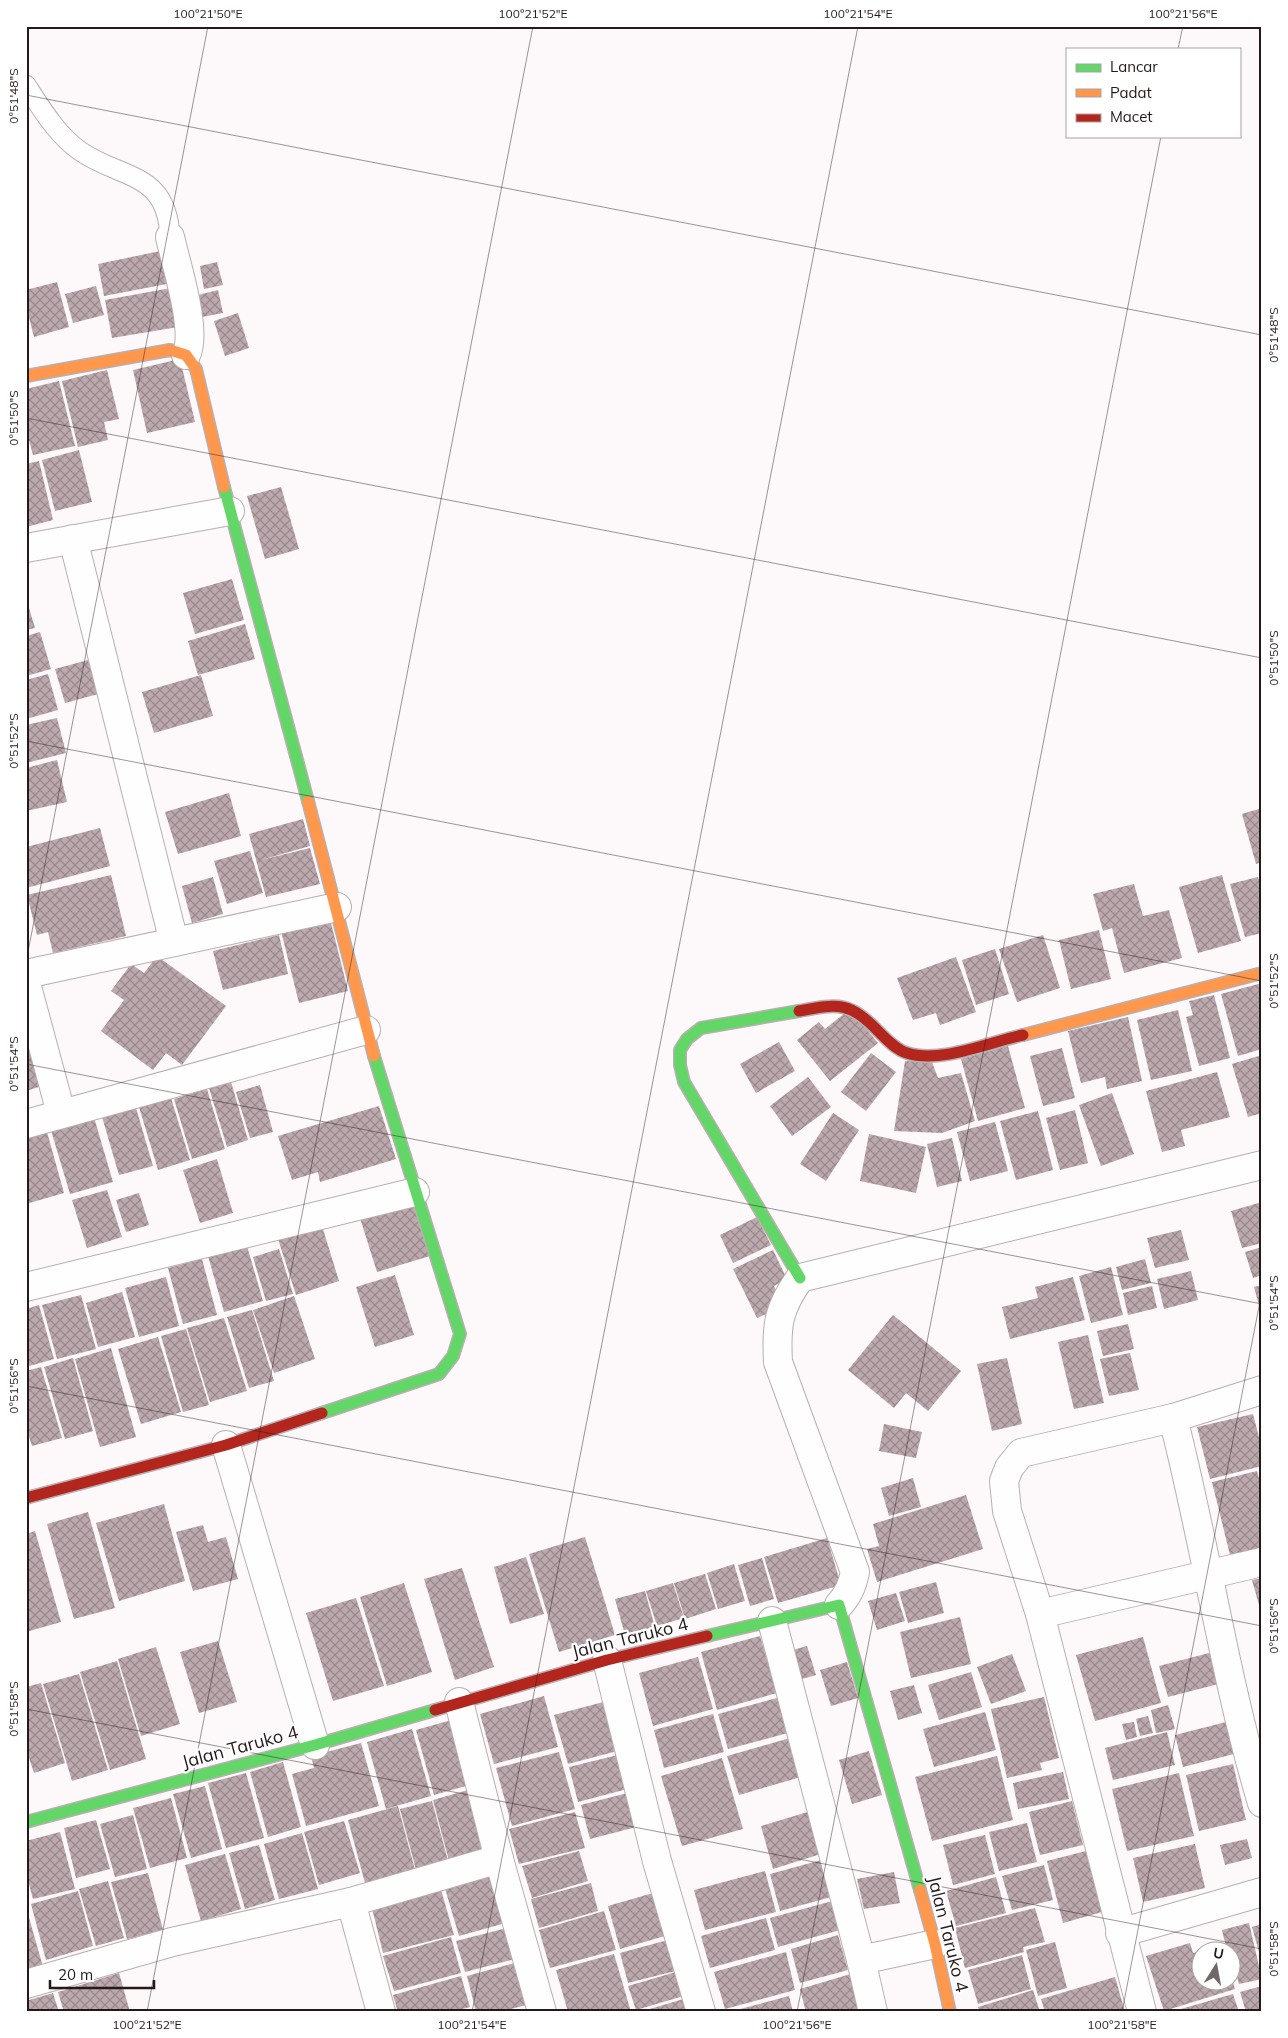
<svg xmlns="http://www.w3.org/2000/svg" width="1288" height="2038" font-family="Mulish,sans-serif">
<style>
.building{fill:url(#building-cross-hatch)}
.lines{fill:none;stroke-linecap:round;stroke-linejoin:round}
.lane-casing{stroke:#b8afb1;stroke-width:21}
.street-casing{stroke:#b8afb1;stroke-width:30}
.fast-casing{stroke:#b8afb1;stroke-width:14}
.slow-casing{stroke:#b8afb1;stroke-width:14}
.jam-casing{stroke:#b8afb1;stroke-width:14}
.lane{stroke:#fffefe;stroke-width:19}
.street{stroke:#fffefe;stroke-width:28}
.fast{stroke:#63d668;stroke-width:11}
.slow{stroke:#ff974d;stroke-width:11}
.jam{stroke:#b3261e;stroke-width:11}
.ticks{fill:none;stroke:#26191b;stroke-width:1;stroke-opacity:0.45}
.labels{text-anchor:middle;stroke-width:4.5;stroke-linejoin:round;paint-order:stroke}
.street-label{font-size:18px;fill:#26191b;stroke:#fff}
.neatline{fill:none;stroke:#26191b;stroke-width:2}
.ticks-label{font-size:12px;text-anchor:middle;fill:#26191b}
</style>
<defs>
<pattern id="building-cross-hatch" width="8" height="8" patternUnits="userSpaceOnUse" patternTransform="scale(1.25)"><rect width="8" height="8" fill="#bca9ad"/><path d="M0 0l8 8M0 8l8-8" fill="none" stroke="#99898c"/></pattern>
</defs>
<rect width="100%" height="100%" fill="#fdf8f9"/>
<!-- building -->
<g class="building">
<polygon points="165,250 172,283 104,296 98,264"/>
<polygon points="217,262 223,285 204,289 200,266"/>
<polygon points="57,282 69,327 34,337 26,306 26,290"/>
<polygon points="96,286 104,315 73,323 65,294"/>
<polygon points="171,288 178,327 112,338 105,300"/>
<polygon points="218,290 223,313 202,317 198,295"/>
<polygon points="238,313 249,348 225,356 214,321"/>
<polygon points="180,359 195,422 147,433 133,370"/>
<polygon points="107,370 119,419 104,422 108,440 78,447 62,381"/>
<polygon points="59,381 75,446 33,455 26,429 26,389"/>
<polygon points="79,450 92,502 55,511 42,460"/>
<polygon points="39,461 53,520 26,527 26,464"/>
<polygon points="281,487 299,549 265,559 247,496"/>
<polygon points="232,579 244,620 195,634 183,593"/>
<polygon points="26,598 35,628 26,630"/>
<polygon points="245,624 255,659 198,675 188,641"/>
<polygon points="40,632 51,669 26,676 26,636"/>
<polygon points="88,660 98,694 65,703 55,669"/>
<polygon points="48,674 58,710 26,719 26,680"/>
<polygon points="201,675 213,716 154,733 142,692"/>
<polygon points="57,718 66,753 26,763 26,725"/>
<polygon points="57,760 67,802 26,811 26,768"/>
<polygon points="229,793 241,836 178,854 165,812"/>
<polygon points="1262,808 1262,862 1256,864 1242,814"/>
<polygon points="303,819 310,846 261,860 310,848 320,884 266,897 249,834"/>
<polygon points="100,828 110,866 26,888 26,847"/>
<polygon points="250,851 263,893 227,904 214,861"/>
<polygon points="111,875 126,936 53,953 48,932 37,935 27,895"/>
<polygon points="1222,875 1241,941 1198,953 1179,887"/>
<polygon points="213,877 223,914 192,923 182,886"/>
<polygon points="1258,877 1262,890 1262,933 1245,937 1230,884"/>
<polygon points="1134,884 1143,916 1169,910 1182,958 1124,973 1112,928 1103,931 1093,894"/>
<polygon points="330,919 348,991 299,1003 281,931"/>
<polygon points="1099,930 1111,979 1071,989 1059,940"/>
<polygon points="279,935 288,974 223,990 213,951"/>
<polygon points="1043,935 1060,988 1017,1002 999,949"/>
<polygon points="995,949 1009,994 976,1005 962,960"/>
<polygon points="157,956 226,1006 182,1065 166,1053 153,1070 101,1031 124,1000 111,991 131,964 144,973"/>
<polygon points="956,957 976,1012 940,1025 936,1013 913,1020 897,978"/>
<polygon points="1262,983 1262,1049 1238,1056 1221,994"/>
<polygon points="1214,995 1230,1058 1199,1066 1186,1017 1193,1015 1189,1001"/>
<polygon points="850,1009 878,1043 830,1081 797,1040 819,1022 825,1029"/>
<polygon points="1178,1010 1192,1071 1151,1080 1137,1020"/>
<polygon points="1128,1017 1142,1081 1107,1089 1105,1077 1081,1083 1068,1031"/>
<polygon points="779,1042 795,1071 756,1093 740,1064"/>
<polygon points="1008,1046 1025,1108 978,1121 961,1059"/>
<polygon points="1062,1048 1075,1098 1043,1106 1030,1056"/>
<polygon points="32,1049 42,1086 26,1091 26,1050"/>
<polygon points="871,1053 896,1072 866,1111 841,1092"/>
<polygon points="1262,1055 1262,1113 1248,1117 1232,1064"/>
<polygon points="905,1061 932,1062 938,1078 961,1073 975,1121 942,1133 894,1131"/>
<polygon points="1217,1072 1230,1117 1181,1130 1185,1146 1162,1152 1146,1091"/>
<polygon points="808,1077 831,1107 792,1136 770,1106"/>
<polygon points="231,1082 248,1140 227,1147 209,1088"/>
<polygon points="260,1085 273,1132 250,1138 236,1092"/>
<polygon points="207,1089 225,1149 192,1159 174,1099"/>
<polygon points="1112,1093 1134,1154 1101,1166 1079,1105"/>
<polygon points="171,1098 190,1160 158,1170 139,1107"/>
<polygon points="134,1101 153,1166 119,1175 100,1110"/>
<polygon points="379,1106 396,1159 320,1182 318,1172 292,1180 278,1136"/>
<polygon points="1075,1110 1088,1163 1060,1170 1046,1118"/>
<polygon points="1038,1111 1053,1170 1016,1180 1000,1121"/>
<polygon points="833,1113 859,1130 826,1181 800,1164"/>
<polygon points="93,1114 113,1182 70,1194 50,1127"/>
<polygon points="995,1122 1008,1171 970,1181 957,1132"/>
<polygon points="47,1132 64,1193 26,1204 26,1138"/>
<polygon points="869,1134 926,1147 916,1193 860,1181"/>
<polygon points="952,1138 962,1181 937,1187 927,1144"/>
<polygon points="217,1159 233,1213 200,1223 183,1170"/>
<polygon points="107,1190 122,1237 87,1248 72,1200"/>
<polygon points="139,1193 149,1225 126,1232 116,1200"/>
<polygon points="413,1202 430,1256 377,1272 360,1218"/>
<polygon points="1262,1202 1262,1243 1242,1248 1231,1211"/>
<polygon points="757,1217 771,1245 733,1263 720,1235"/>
<polygon points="322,1226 339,1281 296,1295 278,1239"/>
<polygon points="1181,1230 1189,1260 1155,1268 1147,1238"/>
<polygon points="247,1246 263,1301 224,1312 208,1256"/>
<polygon points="1262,1247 1262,1275 1253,1278 1245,1252"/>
<polygon points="279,1249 293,1294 266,1301 253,1257"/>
<polygon points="773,1250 787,1279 774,1286 780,1298 769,1304 773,1311 757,1318 733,1269"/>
<polygon points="202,1259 217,1315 183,1324 168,1268"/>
<polygon points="1145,1259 1151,1283 1122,1290 1116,1267"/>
<polygon points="1111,1267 1123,1315 1091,1323 1079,1276"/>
<polygon points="1191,1271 1198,1300 1164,1309 1157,1279"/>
<polygon points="395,1275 414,1335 375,1347 356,1287"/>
<polygon points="166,1277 179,1326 139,1337 125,1288"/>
<polygon points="1073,1277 1085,1320 1010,1339 1002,1307 1038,1298 1035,1287"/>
<polygon points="1262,1285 1262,1313 1261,1313 1254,1287"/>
<polygon points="1152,1286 1157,1308 1128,1315 1123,1293"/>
<polygon points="122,1292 135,1337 98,1347 86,1303"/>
<polygon points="81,1295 96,1349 57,1359 42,1305"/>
<polygon points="294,1296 315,1359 274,1373 253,1310"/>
<polygon points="39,1305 54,1359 26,1367 26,1309"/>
<polygon points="252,1310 274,1381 249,1388 227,1317"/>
<polygon points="893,1315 961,1371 928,1411 906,1393 894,1408 848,1370"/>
<polygon points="224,1318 247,1391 210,1402 187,1328"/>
<polygon points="1128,1324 1134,1349 1103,1356 1097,1331"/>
<polygon points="186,1329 209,1405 183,1412 161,1336"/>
<polygon points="1088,1335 1104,1403 1074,1409 1058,1342"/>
<polygon points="158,1337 181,1412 141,1424 118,1349"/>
<polygon points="111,1348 136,1437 100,1447 75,1359"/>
<polygon points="1130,1353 1139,1390 1109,1396 1100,1359"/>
<polygon points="73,1358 93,1431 65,1439 44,1367"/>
<polygon points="1007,1358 1022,1424 992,1431 977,1364"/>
<polygon points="41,1367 62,1438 32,1446 26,1427 26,1371"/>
<polygon points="1253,1414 1262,1449 1262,1466 1210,1479 1197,1427"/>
<polygon points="884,1424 922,1432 916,1458 879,1451"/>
<polygon points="1257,1471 1262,1489 1262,1551 1231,1559 1212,1482"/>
<polygon points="913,1478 921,1507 889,1516 881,1488"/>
<polygon points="966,1495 983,1549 877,1582 867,1549 879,1546 873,1524"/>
<polygon points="164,1504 185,1581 119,1601 96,1523"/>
<polygon points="88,1512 115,1608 74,1619 47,1524"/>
<polygon points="203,1525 208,1542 226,1537 238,1579 193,1591 176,1532"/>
<polygon points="35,1531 61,1622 26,1632 26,1534"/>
<polygon points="585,1537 615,1635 559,1652 529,1554"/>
<polygon points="827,1538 841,1585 778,1603 764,1557"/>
<polygon points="526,1557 544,1614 510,1624 494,1567"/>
<polygon points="762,1558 774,1599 750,1606 738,1565"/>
<polygon points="734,1564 745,1601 718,1609 707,1573"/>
<polygon points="462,1568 494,1667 455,1680 424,1579"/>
<polygon points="705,1574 716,1609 685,1619 674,1583"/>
<polygon points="1262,1578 1262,1604 1259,1605 1252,1580"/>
<polygon points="936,1582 944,1613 908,1623 899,1592"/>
<polygon points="404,1583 432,1672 387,1686 360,1597"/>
<polygon points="673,1583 684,1618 657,1626 646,1591"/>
<polygon points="645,1591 655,1627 625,1635 615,1599"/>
<polygon points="896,1593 905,1621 877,1630 868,1601"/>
<polygon points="356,1598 384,1686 333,1701 306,1613"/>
<polygon points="960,1617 971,1664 911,1678 900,1632"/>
<polygon points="760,1636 777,1693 717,1710 701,1652"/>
<polygon points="1143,1637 1161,1703 1095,1721 1076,1655"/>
<polygon points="218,1641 237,1702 199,1713 180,1652"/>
<polygon points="807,1646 816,1675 795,1681 786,1652"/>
<polygon points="156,1647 180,1724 141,1736 118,1659"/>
<polygon points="1213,1652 1222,1683 1168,1697 1159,1666"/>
<polygon points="1012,1654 1026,1691 991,1704 977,1667"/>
<polygon points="698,1657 713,1709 653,1726 639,1673"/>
<polygon points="117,1661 146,1759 110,1770 80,1672"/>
<polygon points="847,1662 858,1698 831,1706 820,1670"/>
<polygon points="971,1672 982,1707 939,1720 928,1685"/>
<polygon points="79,1674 108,1770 72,1781 43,1684"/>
<polygon points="41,1683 65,1763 34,1773 26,1749 26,1687"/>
<polygon points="914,1685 922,1713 898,1720 890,1691"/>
<polygon points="544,1696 558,1747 494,1764 480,1714"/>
<polygon points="1044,1697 1059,1758 1040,1763 1042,1770 1007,1778 991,1709"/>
<polygon points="777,1698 788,1733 728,1749 718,1714"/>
<polygon points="611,1700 625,1749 568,1764 554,1715"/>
<polygon points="1168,1705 1175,1729 1156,1733 1151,1710"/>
<polygon points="985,1712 996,1750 934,1767 923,1729"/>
<polygon points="713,1714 724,1752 664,1768 654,1730"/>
<polygon points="1148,1716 1153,1733 1140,1736 1136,1719"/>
<polygon points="455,1719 473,1784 434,1795 416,1730"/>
<polygon points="1134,1722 1137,1737 1126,1740 1122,1724"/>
<polygon points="1226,1722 1234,1754 1183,1767 1175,1735"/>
<polygon points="412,1729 431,1796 386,1809 367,1742"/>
<polygon points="1167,1732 1175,1765 1113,1780 1105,1748"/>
<polygon points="790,1738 801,1777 739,1795 727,1756"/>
<polygon points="361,1743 379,1806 306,1826 292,1774 314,1768 311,1756"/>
<polygon points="869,1751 882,1795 852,1804 839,1760"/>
<polygon points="559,1752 575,1809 512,1826 496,1768"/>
<polygon points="622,1754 631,1788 578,1802 569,1767"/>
<polygon points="997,1756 1013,1820 932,1841 915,1777"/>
<polygon points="722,1758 743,1829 682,1846 661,1776"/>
<polygon points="283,1762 301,1827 268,1837 250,1772"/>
<polygon points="1233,1764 1246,1820 1199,1831 1186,1775"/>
<polygon points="1063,1772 1069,1799 1018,1809 1013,1783"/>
<polygon points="246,1773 264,1838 226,1848 208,1783"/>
<polygon points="1179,1773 1194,1836 1127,1851 1112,1789"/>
<polygon points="205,1786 222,1849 191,1858 173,1794"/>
<polygon points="475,1788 491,1850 449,1861 433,1800"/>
<polygon points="635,1791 644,1825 590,1839 581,1805"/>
<polygon points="171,1798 187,1858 150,1868 133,1808"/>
<polygon points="432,1801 448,1861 416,1870 400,1809"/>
<polygon points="1072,1801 1083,1845 1040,1855 1029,1812"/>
<polygon points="398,1806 415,1870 365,1883 348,1820"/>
<polygon points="814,1810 827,1852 773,1869 761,1826"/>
<polygon points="575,1812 585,1848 519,1864 509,1829"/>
<polygon points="133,1815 147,1869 115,1877 100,1824"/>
<polygon points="96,1820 110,1869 76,1878 64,1828"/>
<polygon points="344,1821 360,1873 319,1885 304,1832"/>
<polygon points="1027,1823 1037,1862 999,1871 989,1832"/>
<polygon points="60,1832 75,1889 33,1899 26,1873 26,1841"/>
<polygon points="302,1833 318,1889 279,1899 264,1844"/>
<polygon points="985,1835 995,1874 953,1885 943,1845"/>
<polygon points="1247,1839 1252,1858 1225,1865 1220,1845"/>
<polygon points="1195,1844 1205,1888 1143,1902 1133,1858"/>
<polygon points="259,1845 275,1900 245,1909 229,1853"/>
<polygon points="579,1851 588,1881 532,1898 522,1866"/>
<polygon points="1086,1851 1102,1912 1063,1923 1047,1861"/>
<polygon points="225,1854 241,1909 201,1921 185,1865"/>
<polygon points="825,1859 835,1896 780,1911 770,1874"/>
<polygon points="1044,1865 1053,1900 1012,1910 1002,1876"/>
<polygon points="765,1871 776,1912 705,1930 694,1890"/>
<polygon points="494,1872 509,1922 459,1936 444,1885"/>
<polygon points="894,1872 900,1903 864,1909 857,1879"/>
<polygon points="148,1873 163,1930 127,1939 111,1882"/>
<polygon points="996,1877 1006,1913 956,1926 946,1891"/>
<polygon points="108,1881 124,1938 96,1946 79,1889"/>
<polygon points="591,1883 598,1911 539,1928 531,1899"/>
<polygon points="440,1886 454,1935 383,1953 371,1904"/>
<polygon points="78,1891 93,1946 46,1960 31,1904"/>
<polygon points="660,1891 672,1934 620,1949 608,1906"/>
<polygon points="836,1900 844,1929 778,1947 770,1918"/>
<polygon points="26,1907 43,1967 26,1971"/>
<polygon points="1035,1908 1045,1942 1023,1947 1024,1952 965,1968 955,1928"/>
<polygon points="604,1911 616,1950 550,1968 539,1930"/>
<polygon points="766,1918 775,1950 710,1968 701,1936"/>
<polygon points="1249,1923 1262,1979 1239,1984 1234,1966 1230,1967 1230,1950 1216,1950 1226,1947 1222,1930"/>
<polygon points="1262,1924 1262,1959 1261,1959 1252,1927"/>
<polygon points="511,1927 519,1958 465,1972 456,1941"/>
<polygon points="838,1935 848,1970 800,1983 791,1949"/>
<polygon points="451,1937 461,1973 394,1991 383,1956"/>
<polygon points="675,1938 683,1969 628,1983 620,1953"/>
<polygon points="1055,1942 1067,1988 1038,1996 1026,1950"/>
<polygon points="1190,1943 1193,1953 1200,1951 1200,1980 1230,1980 1231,1976 1235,1989 1164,2011 1146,1956"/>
<polygon points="786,1952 795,1990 725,2009 714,1972"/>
<polygon points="614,1954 631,2012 568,2012 556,1970"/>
<polygon points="1022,1955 1031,1989 978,2004 968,1970"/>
<polygon points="518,1962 530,2004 499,2012 476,2012 467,1976"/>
<polygon points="679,1971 687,1995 636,2010 628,1986"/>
<polygon points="119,1973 130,2012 64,2012 58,1992"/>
<polygon points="854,1973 864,2009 856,2012 806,2012 800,1989"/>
<polygon points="461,1976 470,2007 451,2012 398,2012 393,1995"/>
<polygon points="1115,1977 1125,2012 1045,2012 1041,1999"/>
<polygon points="1262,1986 1262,2012 1246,2012 1240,1992"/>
<polygon points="1033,1990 1040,2012 980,2012 978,2007"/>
<polygon points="53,1993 59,2012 26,2012 26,2001"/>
<polygon points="1233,1994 1239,2012 1174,2012 1174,2011"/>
<polygon points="789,1996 793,2012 733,2012 733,2011"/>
<polygon points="687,1998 691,2012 643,2012 643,2011"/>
</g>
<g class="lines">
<!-- lane casing -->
<g class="lane-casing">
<path id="lane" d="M26 85C41 108 57 135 80 151 122 180 167 171 170 237"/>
</g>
<!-- street casing -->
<g class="street-casing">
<g id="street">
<path d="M170 237C176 265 198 331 186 355"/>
<polyline points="73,539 174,942"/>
<polyline points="26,548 230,511"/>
<polyline points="26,974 337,907"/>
<polyline points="26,983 61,1113"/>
<polyline points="26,1124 366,1030"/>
<polyline points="26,1287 415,1192"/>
<path d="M1262 1390 1173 1418C1206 1546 1224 1676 1262 1803"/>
<polyline points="226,1445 315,1745"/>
<path d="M839 1605C848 1595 852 1586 855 1572L778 1362C776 1325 778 1309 800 1278L1262 1165"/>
<polyline points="1040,1614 1262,1562"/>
<polyline points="772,1621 861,1960"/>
<polyline points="607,1660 657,1861 701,2012"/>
<polyline points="459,1702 499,1859 542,2012"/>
<polyline points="351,1902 381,2012"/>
<polyline points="1120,1933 1262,1892"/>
<polyline points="26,1984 172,1942 351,1902 499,1859"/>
<polyline points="873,2012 861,1960 935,1944"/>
<polyline points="1142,2012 1040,1614 1007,1511 1004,1481 1009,1468 1021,1453 1173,1418"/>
</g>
</g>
<!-- fast casing -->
<g class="fast-casing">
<g id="fast">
<polyline points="224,487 308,801"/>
<polyline points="799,1011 701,1028 687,1039 680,1050 680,1065 684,1082 800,1278"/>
<polyline points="322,1413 439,1374 453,1356 460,1334 374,1056"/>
<polyline points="707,1636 839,1605 920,1890"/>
<polyline points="26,1822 315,1745 435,1710"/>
</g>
</g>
<!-- slow casing -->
<g class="slow-casing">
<g id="slow">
<polyline points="26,376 170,350 186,355 196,369 224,487"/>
<polyline points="308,801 374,1056"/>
<polyline points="1023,1035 1262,973"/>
<polyline points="920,1890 935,1944 950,2012"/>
</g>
</g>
<!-- jam casing -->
<g class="jam-casing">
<g id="jam">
<path d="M799 1011C840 1003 850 1002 880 1033 888 1041 897 1050 907 1053 940 1064 990 1042 1023 1035"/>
<polyline points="26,1498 226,1445 322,1413"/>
<polyline points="435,1710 607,1660 707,1636"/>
</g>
</g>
<!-- lane -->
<use href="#lane" class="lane"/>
<!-- street -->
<use href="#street" class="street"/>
<!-- fast -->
<use href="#fast" class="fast"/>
<!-- slow -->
<use href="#slow" class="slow"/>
<!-- jam -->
<use href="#jam" class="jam"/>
</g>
<!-- ticks -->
<path class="ticks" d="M1178 49 1183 26M26 95 1262 335M26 418 1262 658M26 741 1262 981M26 962 208 26M26 1064 1262 1304M26 1386 1262 1626M26 1709 1262 1949M147 2012 533 26M472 2012 858 26M797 2012 1161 136M1122 2012 1262 1291"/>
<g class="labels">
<!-- street labels -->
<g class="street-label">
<text transform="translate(630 1638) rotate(-14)" y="6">Jalan Taruko 4</text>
<text transform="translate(240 1747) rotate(-15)" y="6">Jalan Taruko 4</text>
<text transform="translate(948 1934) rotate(76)" y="6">Jalan Taruko 4</text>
</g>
</g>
<!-- border -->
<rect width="1288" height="2038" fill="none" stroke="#ffffff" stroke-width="55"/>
<!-- legend -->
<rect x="1066" y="48" width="175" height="90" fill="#ffffff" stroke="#a8a3a4"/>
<rect x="1076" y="64" width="25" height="8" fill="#63d668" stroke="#a8a3a4"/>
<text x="1110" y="72" font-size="15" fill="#26191b">Lancar</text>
<rect x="1076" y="89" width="25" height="8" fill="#ff974d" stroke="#a8a3a4"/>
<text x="1110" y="98" font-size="15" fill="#26191b">Padat</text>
<rect x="1076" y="114" width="25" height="8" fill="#b3261e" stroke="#a8a3a4"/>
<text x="1110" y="122" font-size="15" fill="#26191b">Macet</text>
<!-- north arrow -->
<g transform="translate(1216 1966) rotate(11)"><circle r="24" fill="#ffffff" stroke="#a8a3a4"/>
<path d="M0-4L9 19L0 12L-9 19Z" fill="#716769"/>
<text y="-8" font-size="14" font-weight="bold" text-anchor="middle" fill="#26191b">U</text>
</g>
<!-- scale -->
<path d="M50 1980v8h104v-8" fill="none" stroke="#26191b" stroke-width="2.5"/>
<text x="58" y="1980" font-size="15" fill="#26191b" stroke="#ffffff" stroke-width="4" paint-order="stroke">20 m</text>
<rect x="28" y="28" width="1232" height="1982" class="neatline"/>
<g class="ticks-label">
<text x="208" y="18">100°21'50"E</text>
<text x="533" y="18">100°21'52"E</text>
<text x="858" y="18">100°21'54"E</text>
<text x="1183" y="18">100°21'56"E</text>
<text transform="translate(14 96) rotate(-90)" y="4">0°51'48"S</text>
<text transform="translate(1274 335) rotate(-90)" y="4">0°51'48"S</text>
<text transform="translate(14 418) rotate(-90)" y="4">0°51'50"S</text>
<text transform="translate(1274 658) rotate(-90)" y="4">0°51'50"S</text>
<text transform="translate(14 741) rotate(-90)" y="4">0°51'52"S</text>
<text transform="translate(1274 981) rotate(-90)" y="4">0°51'52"S</text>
<text transform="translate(14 1064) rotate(-90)" y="4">0°51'54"S</text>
<text transform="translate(1274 1303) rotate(-90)" y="4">0°51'54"S</text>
<text transform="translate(14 1386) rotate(-90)" y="4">0°51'56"S</text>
<text transform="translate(1274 1626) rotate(-90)" y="4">0°51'56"S</text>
<text transform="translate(14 1709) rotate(-90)" y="4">0°51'58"S</text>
<text transform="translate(1274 1949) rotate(-90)" y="4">0°51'58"S</text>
<text x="147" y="2029">100°21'52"E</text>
<text x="472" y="2029">100°21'54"E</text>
<text x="797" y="2029">100°21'56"E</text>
<text x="1122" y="2029">100°21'58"E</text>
</g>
</svg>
